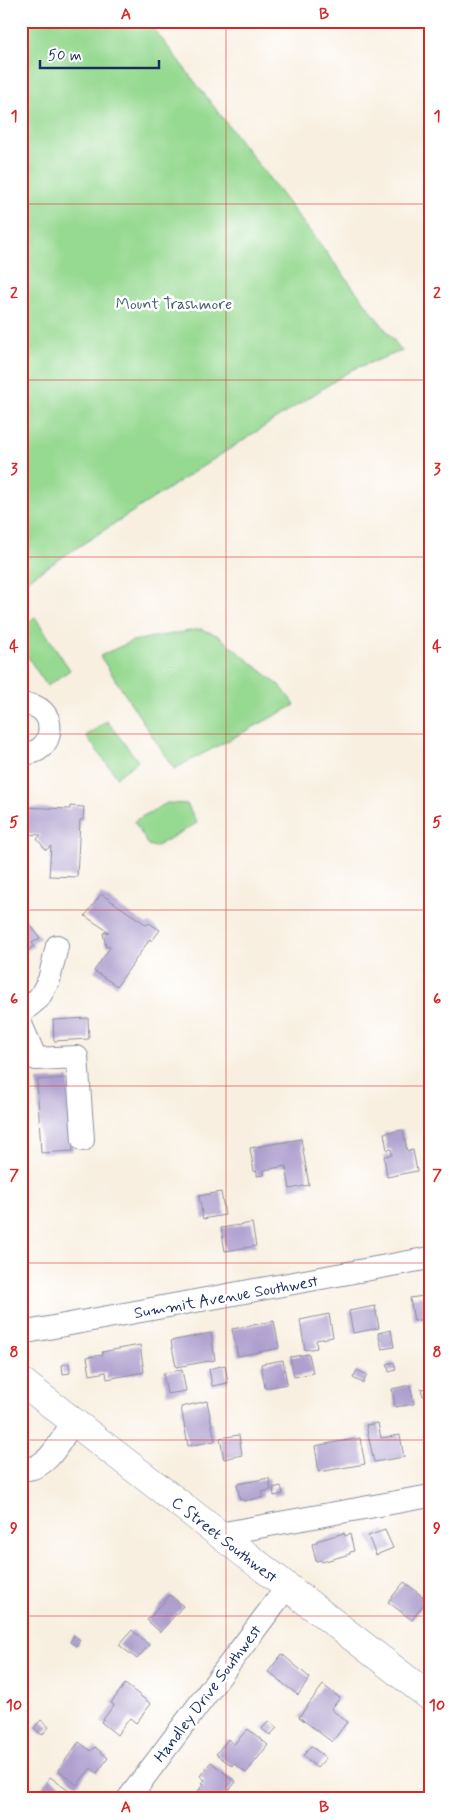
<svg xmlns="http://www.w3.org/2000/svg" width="451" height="1820" font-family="Mynerve,sans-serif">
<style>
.green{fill:#96d991;stroke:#588478}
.building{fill:#ad9fce}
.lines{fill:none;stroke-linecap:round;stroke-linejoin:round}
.minor-casing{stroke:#8a8f9f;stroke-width:24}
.major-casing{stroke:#8a8f9f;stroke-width:29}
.minor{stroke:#fff;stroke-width:22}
.major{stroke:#fff;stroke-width:28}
.grid{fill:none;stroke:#d62828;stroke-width:1;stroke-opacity:0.55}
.labels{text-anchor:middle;stroke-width:5;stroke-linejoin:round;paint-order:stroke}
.park-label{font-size:16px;fill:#40626d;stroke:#fff}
.street-label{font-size:16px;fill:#1b2f5e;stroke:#fff}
.neatline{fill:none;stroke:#d62828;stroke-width:2}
.grid-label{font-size:16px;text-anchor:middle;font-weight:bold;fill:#d62828}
</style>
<rect width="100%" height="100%" fill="#fff"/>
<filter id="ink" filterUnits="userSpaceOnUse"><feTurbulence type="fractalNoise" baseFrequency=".02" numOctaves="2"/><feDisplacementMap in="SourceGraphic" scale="10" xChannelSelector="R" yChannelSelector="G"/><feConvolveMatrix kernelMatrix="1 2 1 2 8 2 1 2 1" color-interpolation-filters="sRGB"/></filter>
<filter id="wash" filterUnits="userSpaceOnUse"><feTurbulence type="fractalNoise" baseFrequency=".0096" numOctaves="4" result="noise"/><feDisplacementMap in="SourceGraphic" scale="20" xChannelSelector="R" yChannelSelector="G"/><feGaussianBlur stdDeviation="1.12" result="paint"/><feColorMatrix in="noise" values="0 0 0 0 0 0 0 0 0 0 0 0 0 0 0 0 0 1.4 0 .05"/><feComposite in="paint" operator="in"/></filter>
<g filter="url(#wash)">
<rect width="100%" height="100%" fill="#f8efe0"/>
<!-- green -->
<g class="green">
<polygon points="21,21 148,21 402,351 353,369 21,584"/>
<polygon points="35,617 70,670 47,686 21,647 21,626"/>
<polygon points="200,629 217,635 280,686 295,705 174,769 100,656 132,641"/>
<polygon points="107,721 138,761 117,777 86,736"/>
<polygon points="167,803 187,804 197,823 155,847 148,845 134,821"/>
</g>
<g id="blocks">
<!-- building -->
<g class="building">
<polygon points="70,806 84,807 83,820 80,820 77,877 49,876 51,846 46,850 37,839 41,835 21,834 21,807 70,809"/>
<polygon points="101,894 147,925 149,923 160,930 152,941 150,939 117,986 94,971 111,946 106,947 103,933 109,932 85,916"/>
<polygon points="24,916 40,938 32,943 34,946 21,955 21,918"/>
<polygon points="88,1018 89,1039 54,1041 53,1020"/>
<polygon points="69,1078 73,1151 41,1153 37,1080"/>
<polygon points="403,1130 407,1151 413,1150 417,1171 387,1177 384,1156 392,1155 391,1149 387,1150 384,1133"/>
<polygon points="301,1139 309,1185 290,1189 286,1166 264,1170 264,1175 257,1176 257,1171 254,1172 250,1148"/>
<polygon points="221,1192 225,1215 203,1219 199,1196"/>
<polygon points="252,1223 256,1246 225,1251 221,1228"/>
<polygon points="430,1295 430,1318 414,1321 410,1298"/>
<polygon points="375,1306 379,1328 353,1333 349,1311"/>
<polygon points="329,1314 333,1337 316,1340 317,1348 305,1350 300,1320"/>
<polygon points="274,1321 279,1348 238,1356 232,1329"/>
<polygon points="391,1330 394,1347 382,1349 378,1333"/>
<polygon points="211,1333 215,1360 176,1367 171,1341"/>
<polygon points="140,1345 144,1372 107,1379 106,1372 90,1375 87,1357 103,1355 102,1352"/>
<polygon points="309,1354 313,1373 294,1377 290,1357"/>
<polygon points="283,1360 287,1384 265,1388 261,1364"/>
<polygon points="394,1362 396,1370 389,1372 387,1364"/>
<polygon points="69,1363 70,1373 63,1374 62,1365"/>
<polygon points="225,1365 228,1383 212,1386 209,1369"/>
<polygon points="182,1370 186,1391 167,1394 163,1373"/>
<polygon points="357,1370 367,1375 363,1383 353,1378"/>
<polygon points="410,1385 414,1404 395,1407 392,1389"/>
<polygon points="429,1388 430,1395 423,1396 421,1389"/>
<polygon points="207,1401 215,1441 188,1446 181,1407"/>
<polygon points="378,1423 381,1438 400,1435 404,1457 374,1462 366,1425"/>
<polygon points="239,1435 242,1455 224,1459 220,1438"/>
<polygon points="360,1438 365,1464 319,1472 315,1446"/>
<polygon points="269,1478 271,1490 262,1492 263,1497 244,1501 243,1499 240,1500 237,1484"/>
<polygon points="281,1486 283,1494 274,1496 273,1488"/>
<polygon points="385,1530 393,1548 376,1555 368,1536"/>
<polygon points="344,1533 345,1536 350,1534 354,1551 350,1552 350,1554 322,1562 321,1560 316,1561 312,1544 317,1543 316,1541"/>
<polygon points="404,1582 427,1600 412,1620 388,1602"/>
<polygon points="170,1595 183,1606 160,1632 147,1620"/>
<polygon points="132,1630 149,1645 137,1659 119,1645"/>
<polygon points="74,1635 80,1640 76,1646 70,1642"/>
<polygon points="282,1654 310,1678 298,1695 268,1672"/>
<polygon points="125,1684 151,1704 136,1723 130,1718 117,1735 101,1722 114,1705 111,1703"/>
<polygon points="323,1685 340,1698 331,1709 347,1722 332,1742 299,1717"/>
<polygon points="41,1720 49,1727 42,1735 34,1728"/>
<polygon points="269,1721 277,1728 270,1735 262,1729"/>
<polygon points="248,1729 268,1745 246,1773 234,1763 232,1766 216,1754 228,1739 234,1744"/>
<polygon points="79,1742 91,1751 95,1747 108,1758 97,1773 91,1768 77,1785 58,1770"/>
<polygon points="311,1746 326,1758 317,1768 303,1756"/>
<polygon points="211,1762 236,1782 222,1799 202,1799 196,1794 204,1784 202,1783 205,1780 200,1776"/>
<polygon points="50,1777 69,1791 63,1799 34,1799"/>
</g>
</g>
</g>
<g filter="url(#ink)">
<use href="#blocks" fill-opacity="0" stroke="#8a8f9f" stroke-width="1"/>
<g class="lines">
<!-- minor casing -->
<g class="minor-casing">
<g id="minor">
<path d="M21 705C61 701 57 758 21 753"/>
<polyline points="21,1013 39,998 49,980 57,946"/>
<polyline points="21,1024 36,1059 77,1057 83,1140"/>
<polyline points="21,1333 430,1258"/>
<path d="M21 1469C47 1472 61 1440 73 1421"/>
<polyline points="219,1534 430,1496"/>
<polyline points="128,1799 287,1587"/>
</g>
</g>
<!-- major casing -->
<g class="major-casing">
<polyline id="major" points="21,1381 430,1697"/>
</g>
<!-- minor -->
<use href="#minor" class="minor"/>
<!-- major -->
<use href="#major" class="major"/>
</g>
</g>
<!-- grid -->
<path class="grid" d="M226 21V1799M21 204H430M21 380H430M21 557H430M21 734H430M21 910H430M21 1086H430M21 1263H430M21 1440H430M21 1616H430"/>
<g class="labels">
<!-- park labels -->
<g class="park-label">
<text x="174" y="309">Mount Trashmore</text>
</g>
<!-- street labels -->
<g class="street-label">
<text transform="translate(226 1296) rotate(-10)" y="6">Summit Avenue Southwest</text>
<text transform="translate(225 1539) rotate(38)" y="6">C Street Southwest</text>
<text transform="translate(207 1693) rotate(-53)" y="6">Handley Drive Southwest</text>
</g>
</g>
<!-- margin -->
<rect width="451" height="1820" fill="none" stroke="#fff" stroke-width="55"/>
<!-- scale -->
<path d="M40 60v8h119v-8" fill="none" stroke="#1b2f5e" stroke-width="2.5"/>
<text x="48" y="60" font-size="15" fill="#1b2f5e" stroke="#ffffff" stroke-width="4" paint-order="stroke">50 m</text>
<rect x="28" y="28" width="396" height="1764" class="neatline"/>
<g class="grid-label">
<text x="126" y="19">A</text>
<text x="324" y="19">B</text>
<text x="14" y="121">1</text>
<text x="437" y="121">1</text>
<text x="14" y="298">2</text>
<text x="437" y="298">2</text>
<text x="14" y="474">3</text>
<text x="437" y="474">3</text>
<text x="14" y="651">4</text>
<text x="437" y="651">4</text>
<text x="14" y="827">5</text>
<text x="437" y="827">5</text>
<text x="14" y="1004">6</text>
<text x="437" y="1004">6</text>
<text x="14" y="1180">7</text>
<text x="437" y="1180">7</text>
<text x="14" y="1357">8</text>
<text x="437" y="1357">8</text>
<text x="14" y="1533">9</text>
<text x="437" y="1533">9</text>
<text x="14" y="1710">10</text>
<text x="437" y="1710">10</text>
<text x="126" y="1812">A</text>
<text x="324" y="1812">B</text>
</g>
</svg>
